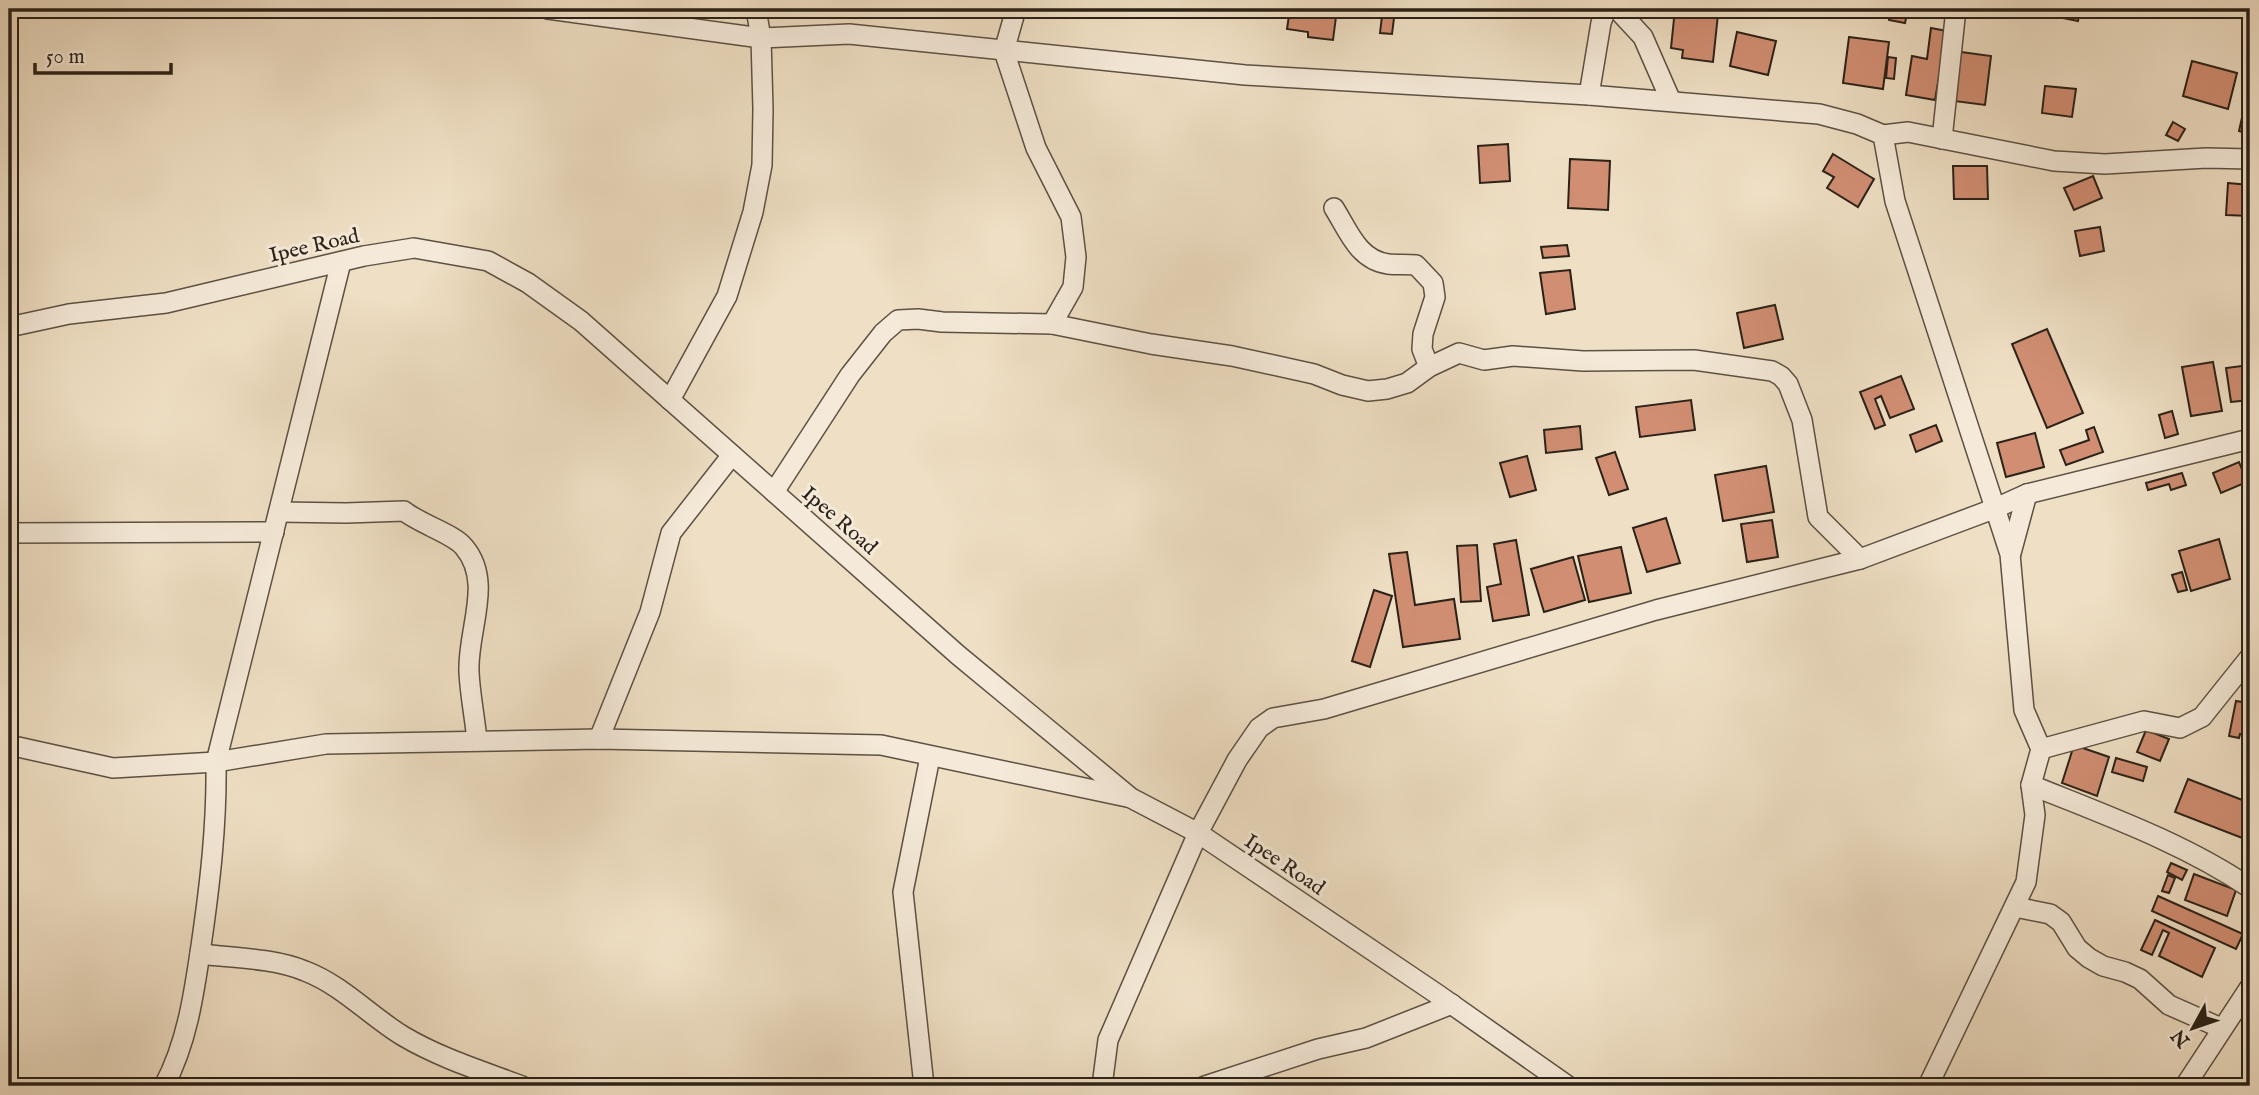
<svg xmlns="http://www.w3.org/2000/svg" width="2259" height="1095" font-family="'IM FELL English',serif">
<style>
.building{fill:#d18e73;stroke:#2b2218;stroke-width:2}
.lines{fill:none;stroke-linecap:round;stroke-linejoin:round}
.minor-casing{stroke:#5c5143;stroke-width:22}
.minor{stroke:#f5ead9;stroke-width:19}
.labels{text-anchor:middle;stroke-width:6;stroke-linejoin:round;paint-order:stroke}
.street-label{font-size:21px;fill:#2b2218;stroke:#f5ead9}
</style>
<rect width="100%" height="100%" fill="#efdfc4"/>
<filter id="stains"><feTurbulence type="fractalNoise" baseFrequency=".00286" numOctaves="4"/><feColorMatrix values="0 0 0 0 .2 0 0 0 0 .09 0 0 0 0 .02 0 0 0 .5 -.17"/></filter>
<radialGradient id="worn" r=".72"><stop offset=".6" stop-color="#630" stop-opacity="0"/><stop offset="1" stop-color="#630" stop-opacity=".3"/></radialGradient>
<!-- building -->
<g class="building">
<polygon points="832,9 864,9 863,17 831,13"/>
<polygon points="955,9 996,9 996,16"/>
<polygon points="1290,9 1337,9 1333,40 1308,37 1308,32 1287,29"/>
<polygon points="1675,9 1718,14 1713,62 1682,58 1683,50 1671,48"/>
<polygon points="1891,9 1908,9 1905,23 1889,20"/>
<polygon points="2049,9 2080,9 2078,21 2048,15"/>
<polygon points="1382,16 1394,18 1392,34 1380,33"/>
<polygon points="1931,28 1947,31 1935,100 1906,95 1912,56 1927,59"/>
<polygon points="1737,32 1776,41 1768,75 1730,66"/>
<polygon points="1849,37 1889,42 1883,89 1843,83"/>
<polygon points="1961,52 1991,56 1985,105 1954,101"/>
<polygon points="1888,57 1896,58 1894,79 1886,78"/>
<polygon points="2192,61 2237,73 2228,109 2183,96"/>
<polygon points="2045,86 2076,89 2072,117 2042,113"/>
<polygon points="2247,95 2250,96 2250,134 2239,131"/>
<polygon points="2173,122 2185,129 2178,141 2166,135"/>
<polygon points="1508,144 1510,181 1480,183 1478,146"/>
<polygon points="1833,154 1874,179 1858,207 1827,188 1834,177 1823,171"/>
<polygon points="1570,159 1610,161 1608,210 1568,208"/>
<polygon points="1953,166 1987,166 1988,199 1954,199"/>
<polygon points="2093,176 2102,198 2074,210 2064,188"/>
<polygon points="2228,183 2250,185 2250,216 2226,215"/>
<polygon points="2100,227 2104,251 2080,256 2075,231"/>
<polygon points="1567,245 1569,256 1543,258 1541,247"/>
<polygon points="1570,270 1575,309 1546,314 1540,273"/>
<polygon points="1775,305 1783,339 1744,348 1737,313"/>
<polygon points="2047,329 2083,413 2047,428 2012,344"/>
<polygon points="2213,362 2222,411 2191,416 2182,367"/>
<polygon points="2250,365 2250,400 2231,402 2226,368"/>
<polygon points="1901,376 1914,409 1890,418 1881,396 1875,399 1885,425 1875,429 1860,392"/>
<polygon points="1691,400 1695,430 1640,437 1636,407"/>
<polygon points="2172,411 2178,434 2165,438 2159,415"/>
<polygon points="1936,425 1942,441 1916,452 1910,435"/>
<polygon points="1580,426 1582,449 1546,453 1544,430"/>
<polygon points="2094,427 2103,452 2066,465 2060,450 2089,440 2086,430"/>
<polygon points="2035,433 2044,467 2006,477 1997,443"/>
<polygon points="1615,452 1628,489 1609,495 1596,458"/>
<polygon points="1527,456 1536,490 1510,497 1500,463"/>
<polygon points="2239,462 2247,482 2221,493 2213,473"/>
<polygon points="1766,466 1774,512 1723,521 1715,475"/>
<polygon points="2182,473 2186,485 2171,490 2169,484 2148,490 2146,483"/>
<polygon points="1666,518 1680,563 1647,572 1633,528"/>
<polygon points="1772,520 1778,557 1747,562 1741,524"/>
<polygon points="2219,539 2230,579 2191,591 2179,551"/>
<polygon points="1516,540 1529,615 1493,621 1487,587 1501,584 1494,544"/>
<polygon points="1477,545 1481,601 1461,602 1457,546"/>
<polygon points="1621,547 1631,593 1589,602 1578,556"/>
<polygon points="1407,552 1415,605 1454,599 1460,639 1403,647 1389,554"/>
<polygon points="1573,557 1585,600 1544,612 1531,569"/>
<polygon points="2182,572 2187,590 2178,592 2172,575"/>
<polygon points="1374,590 1392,596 1370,667 1352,661"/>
<polygon points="2250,689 2250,736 2240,734 2239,738 2229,736 2236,701 2248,703"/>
<polygon points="2146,730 2169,739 2160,761 2137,752"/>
<polygon points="2074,745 2109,757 2097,796 2062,783"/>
<polygon points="2116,758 2147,767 2143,781 2112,772"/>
<polygon points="2188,779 2250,803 2250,841 2175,812"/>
<polygon points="2171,863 2187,870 2182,880 2167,872"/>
<polygon points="2194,874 2236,890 2227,916 2185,900"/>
<polygon points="2168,875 2175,878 2169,893 2162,891"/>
<polygon points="2158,896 2243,934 2236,949 2152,911"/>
<polygon points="2155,920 2215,948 2202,977 2159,956 2169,933 2163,930 2152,955 2141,950"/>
</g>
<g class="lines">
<!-- minor casing -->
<g class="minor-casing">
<g id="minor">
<polyline points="548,9 761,38 849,34 1245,75 1589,95 1819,114 1857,124 1883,135 1895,201 2010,554 2024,710 2041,749 2031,785 2035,815 2026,882 1928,1086"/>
<polyline points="1016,9 1004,51 1036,148 1071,217 1076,257 1073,287 1052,324"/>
<polyline points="1617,9 1643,37 1671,101"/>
<polyline points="1589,95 1601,23 1606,9"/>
<polyline points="1883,135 1908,132 2054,161 2105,164 2206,158 2250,159"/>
<polyline points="1942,139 1956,9"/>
<path d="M1334 208C1348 230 1358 260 1388 264 1397 265 1407 264 1416 265L1433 283 1435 297 1423 334 1422 349 1429 367"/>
<polyline points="9,327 69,314 166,303 364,256 414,248 488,261 528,283 581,321 958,655 1131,798 1198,833 1437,994 1568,1086"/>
<polyline points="670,400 727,296 753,212 762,165 763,109 761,38 756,9"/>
<polyline points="774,492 850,375 883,333 898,320 918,319 942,322 1052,324 1151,344 1232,356 1314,374 1342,385 1368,391 1387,389 1407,383 1429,367 1459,353 1484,360 1513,356 1583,361 1694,360 1772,371 1781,376 1788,384 1802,420 1818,517 1860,559"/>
<path d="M279 512 346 513 404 511C420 524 454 534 464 547 494 582 467 630 469 672 470 695 475 718 477 741"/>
<polyline points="9,533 274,532"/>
<polyline points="2011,553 2027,494"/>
<polyline points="599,739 650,612 671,533 732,455"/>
<polyline points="9,745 113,768 216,762 326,744 599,739 881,745 1127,797"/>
<polyline points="2041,749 2144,721 2180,728 2202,717 2250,657"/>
<path d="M2031 785C2105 815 2184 843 2250 888"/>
<polyline points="2015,907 2050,914 2061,922 2077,948 2089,958 2103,966 2125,972 2140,979 2169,1005 2221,1028"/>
<path d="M200 954C233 958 273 958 305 971 342 985 370 1016 403 1036 440 1058 482 1071 522 1086"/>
<path d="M164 1086C187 1043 194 994 201 946 210 884 217 824 216 762L341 262"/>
<polyline points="924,1086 903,892 930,757"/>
<polyline points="1102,1086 1108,1040 1198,833 1237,760 1259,728 1273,718 1324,709 1656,610 1860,559 1996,508 2027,494 2250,439"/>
<polyline points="1205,1086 1318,1049 1366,1038 1452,1004"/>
<polyline points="2185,1086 2250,987"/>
</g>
</g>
<!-- minor -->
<use href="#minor" class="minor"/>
</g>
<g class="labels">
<!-- street labels -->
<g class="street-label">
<text transform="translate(314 245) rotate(-13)" y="7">Ipee Road</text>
<text transform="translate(840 520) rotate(41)" y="7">Ipee Road</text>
<text transform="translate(1285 864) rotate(34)" y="7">Ipee Road</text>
</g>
</g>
<!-- margin -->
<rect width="2259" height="1095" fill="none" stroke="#efdfc4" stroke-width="35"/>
<rect x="10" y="10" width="2238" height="1074" fill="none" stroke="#2b2218" stroke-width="3.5"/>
<rect x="18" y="18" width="2224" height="1060" fill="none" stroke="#2b2218" stroke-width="2"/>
<!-- north arrow -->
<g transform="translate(2193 1028) rotate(230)" stroke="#f5ead9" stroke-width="5" paint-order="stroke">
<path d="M0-5L12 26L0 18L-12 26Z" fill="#2b2218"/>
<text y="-10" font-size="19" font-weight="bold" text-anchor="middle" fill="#2b2218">N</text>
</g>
<!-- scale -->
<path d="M35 63v10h136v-10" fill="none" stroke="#2b2218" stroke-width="3.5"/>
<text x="46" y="63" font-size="21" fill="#2b2218" stroke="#f5ead9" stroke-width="5" paint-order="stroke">50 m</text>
<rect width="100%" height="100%" filter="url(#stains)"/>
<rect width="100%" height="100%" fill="url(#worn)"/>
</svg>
